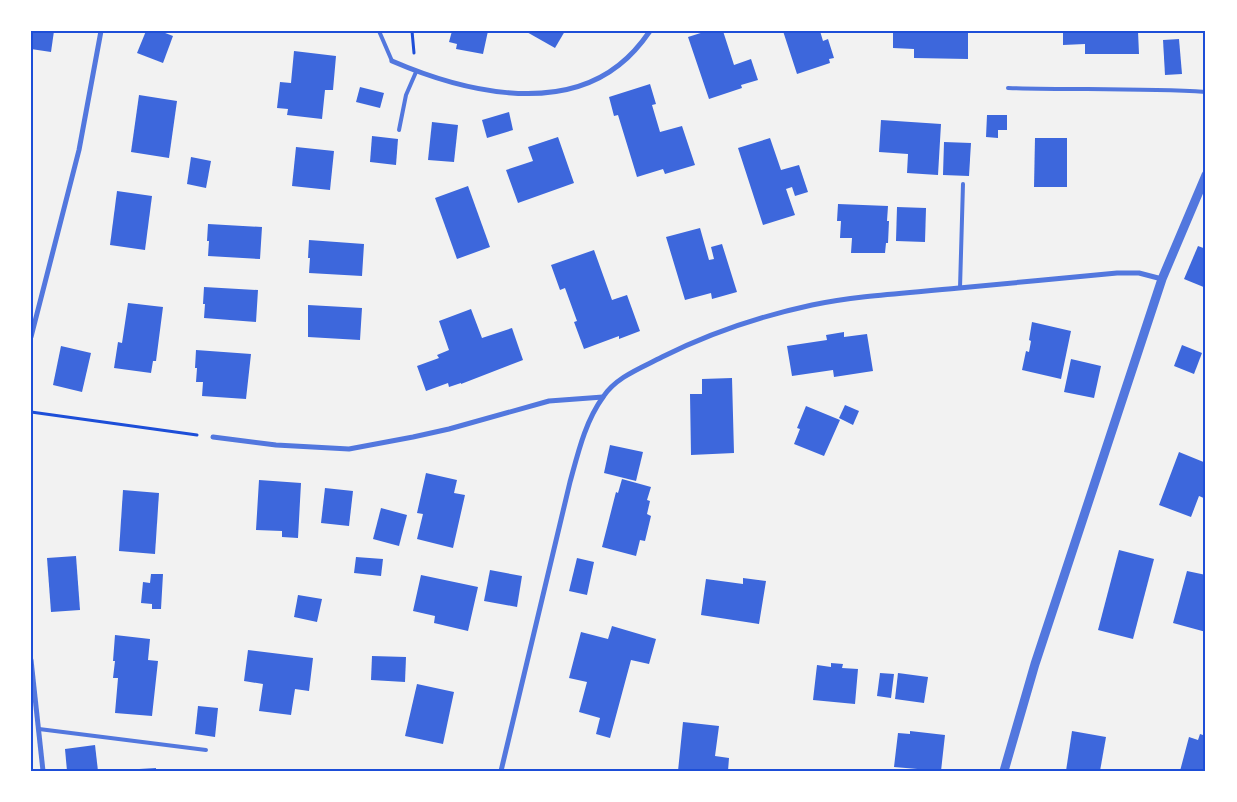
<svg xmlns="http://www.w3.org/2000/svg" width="1237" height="802" font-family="'Roboto Condensed',sans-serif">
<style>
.building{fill:#3d67dc}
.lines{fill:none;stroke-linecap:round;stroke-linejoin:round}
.path{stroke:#1d4ed8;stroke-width:3}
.service{stroke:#5277de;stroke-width:4}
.minor{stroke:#5277de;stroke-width:5}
.tertiary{stroke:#5277de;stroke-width:9}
.neatline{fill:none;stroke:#1d4ed8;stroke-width:2}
</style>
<rect width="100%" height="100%" fill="#f2f2f2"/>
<!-- building -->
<g class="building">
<polygon points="31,31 54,31 51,52 31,49"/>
<polygon points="146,31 160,31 173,36 163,63 137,53"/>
<polygon points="452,31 488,31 483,54 456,49 457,44 449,42"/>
<polygon points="525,31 565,31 555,48"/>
<polygon points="707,31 723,31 734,65 751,59 758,80 741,85 742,88 709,99 688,37"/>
<polygon points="783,31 820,31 823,41 828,39 834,58 829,59 830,63 797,74"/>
<polygon points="893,31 968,31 968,59 914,58 914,49 893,48"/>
<polygon points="1063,31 1138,31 1139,54 1085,54 1085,44 1063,45"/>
<polygon points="1179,39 1182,74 1165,75 1163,40"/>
<polygon points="294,51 336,56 333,90 325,90 322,119 287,115 288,109 277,108 280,82 291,83"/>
<polygon points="650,84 656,104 652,105 660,132 682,126 695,165 665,174 663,169 637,177 618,115 614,116 609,97"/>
<polygon points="360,87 384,93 380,108 356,102"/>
<polygon points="139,95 177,101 169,158 131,152"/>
<polygon points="509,112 513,130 487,138 482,120"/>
<polygon points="987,115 1007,115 1007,130 998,130 998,138 986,137"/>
<polygon points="881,120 941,124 938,175 907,173 908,154 879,152"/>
<polygon points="432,122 458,125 454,162 428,160"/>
<polygon points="372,136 398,139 396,165 370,162"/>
<polygon points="558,137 574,183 518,203 506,170 533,161 528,147"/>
<polygon points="770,138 781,170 799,165 808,192 795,196 792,187 786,189 795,215 763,225 738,148"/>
<polygon points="1035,138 1067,138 1067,187 1034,187"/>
<polygon points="944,142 971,143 969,176 943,175"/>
<polygon points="296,147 334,151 330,190 292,186"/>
<polygon points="191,157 211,161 206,188 187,184"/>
<polygon points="468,186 490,247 457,259 435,198"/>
<polygon points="117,191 152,196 145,250 110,245"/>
<polygon points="838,204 888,206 887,221 889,221 888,243 886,243 885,253 851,253 852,238 840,238 841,221 837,221"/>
<polygon points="897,207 926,208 925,242 896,241"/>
<polygon points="208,224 262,227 260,259 208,256 209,241 207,241"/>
<polygon points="700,228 709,260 714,259 711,247 722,244 737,292 712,299 711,293 685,300 666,237"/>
<polygon points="309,240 364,244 362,276 309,273 310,258 308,258"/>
<polygon points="1198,246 1206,249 1206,288 1184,279"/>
<polygon points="594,250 612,300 627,295 640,331 619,339 619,336 584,349 574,322 577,321 565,288 560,290 551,265"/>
<polygon points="204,287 258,290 256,322 204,318 205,304 203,304"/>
<polygon points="128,303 163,307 156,361 153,361 151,373 114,368 118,342 122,343"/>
<polygon points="308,305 362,308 360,340 308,337"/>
<polygon points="471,309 482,338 512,328 523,360 461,384 461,383 449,387 448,383 426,391 417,366 439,358 437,355 449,350 439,321"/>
<polygon points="1032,322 1071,331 1061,379 1022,370 1026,351 1029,352 1031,341 1029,340"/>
<polygon points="844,332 844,337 867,334 873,371 834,377 833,370 792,376 787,346 827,340 826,335"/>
<polygon points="1182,345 1202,353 1194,374 1174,366"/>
<polygon points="61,346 91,353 82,392 53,385"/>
<polygon points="196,350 251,354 246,399 202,396 203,382 196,382 197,368 195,368"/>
<polygon points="1071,359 1101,366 1094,398 1064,392"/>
<polygon points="732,378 734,453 691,455 690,394 702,394 702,379"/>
<polygon points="845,405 859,411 853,425 839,418"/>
<polygon points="806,406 840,420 824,456 794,444 800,429 797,428"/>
<polygon points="610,445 643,452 636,481 604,473"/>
<polygon points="1179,452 1206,463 1206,499 1199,496 1191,517 1159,505"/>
<polygon points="426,473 457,480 454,493 465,495 453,548 417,539 423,514 417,513"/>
<polygon points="622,479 651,487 647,500 650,501 647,514 651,516 645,541 640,540 636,556 602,547 616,492 618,493"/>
<polygon points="259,480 301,483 298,538 282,537 282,531 256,530"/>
<polygon points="325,488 353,491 349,526 321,523"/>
<polygon points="123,490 159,493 155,554 119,551"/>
<polygon points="381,508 407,515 399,546 373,539"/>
<polygon points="1119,550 1154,559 1133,639 1098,630"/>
<polygon points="76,556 80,610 51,612 47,558"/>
<polygon points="356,557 383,559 381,576 354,573"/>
<polygon points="577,558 594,562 587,595 569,591"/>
<polygon points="490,570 522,576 517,607 484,601"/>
<polygon points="1187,571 1206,575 1204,591 1206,591 1206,632 1173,623"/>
<polygon points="151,574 163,574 161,609 152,609 152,604 141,603 143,582 150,583"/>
<polygon points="421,575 478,587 468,631 434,623 435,616 413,611"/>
<polygon points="743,578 766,581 759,624 701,615 706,579 743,584"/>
<polygon points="298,595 322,599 317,622 294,617"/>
<polygon points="612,626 656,639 649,664 631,660 610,738 596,734 600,718 579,712 587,682 569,678 581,632 608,639"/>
<polygon points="115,635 150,639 148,660 158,661 152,716 115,713 118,678 113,678 115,661 113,661"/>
<polygon points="248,650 313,658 309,691 295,689 291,715 259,711 263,684 244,681"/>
<polygon points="372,656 406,657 405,682 371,680"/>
<polygon points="831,663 843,664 842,668 858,669 855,704 813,700 817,665 831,667"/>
<polygon points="880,673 894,674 891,698 877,696"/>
<polygon points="898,673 928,677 924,703 895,699"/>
<polygon points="417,684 454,692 443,744 405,736"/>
<polygon points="198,706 218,708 215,737 195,734"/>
<polygon points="683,722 719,726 715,756 729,758 728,771 678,771"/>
<polygon points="910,731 945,735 941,771 894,767 898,733 910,734"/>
<polygon points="1072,731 1106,737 1100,771 1066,771"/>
<polygon points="1200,734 1206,736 1206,771 1180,771 1189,737 1198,740"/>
<polygon points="95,745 98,771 67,771 65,749"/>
<polygon points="156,768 156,771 139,771 139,769"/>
</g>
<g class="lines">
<!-- path -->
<g class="path">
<polyline points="412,31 414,53"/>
<polyline points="31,412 197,435"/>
</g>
<!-- service -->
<g class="service">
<polyline points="379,31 392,61"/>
<path d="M1008 88C1074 90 1140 88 1206 92"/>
<polyline points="399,130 406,95 416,72"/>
<polyline points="960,288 963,184"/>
<polyline points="39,729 206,750"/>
</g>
<!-- minor -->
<g class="minor">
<path d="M392 61C459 90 556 115 619 65 632 55 641 44 650 31"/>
<polyline points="31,337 79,150 101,31"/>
<polyline points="213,437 276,445 349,449 413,437 449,429 549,401 603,397"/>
<polyline points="31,660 43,771"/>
<path d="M501 771 570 482C578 453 585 422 603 397 616 377 641 368 662 357 708 334 761 316 812 305 860 295 910 293 959 288 1012 283 1064 278 1117 273H1139L1162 279"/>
</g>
<!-- tertiary -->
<polyline class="tertiary" points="1004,771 1035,664 1162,279 1206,175"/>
</g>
<!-- border -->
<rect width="1237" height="802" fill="none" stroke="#ffffff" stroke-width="65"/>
<rect x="32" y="32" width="1172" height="738" class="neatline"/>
</svg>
